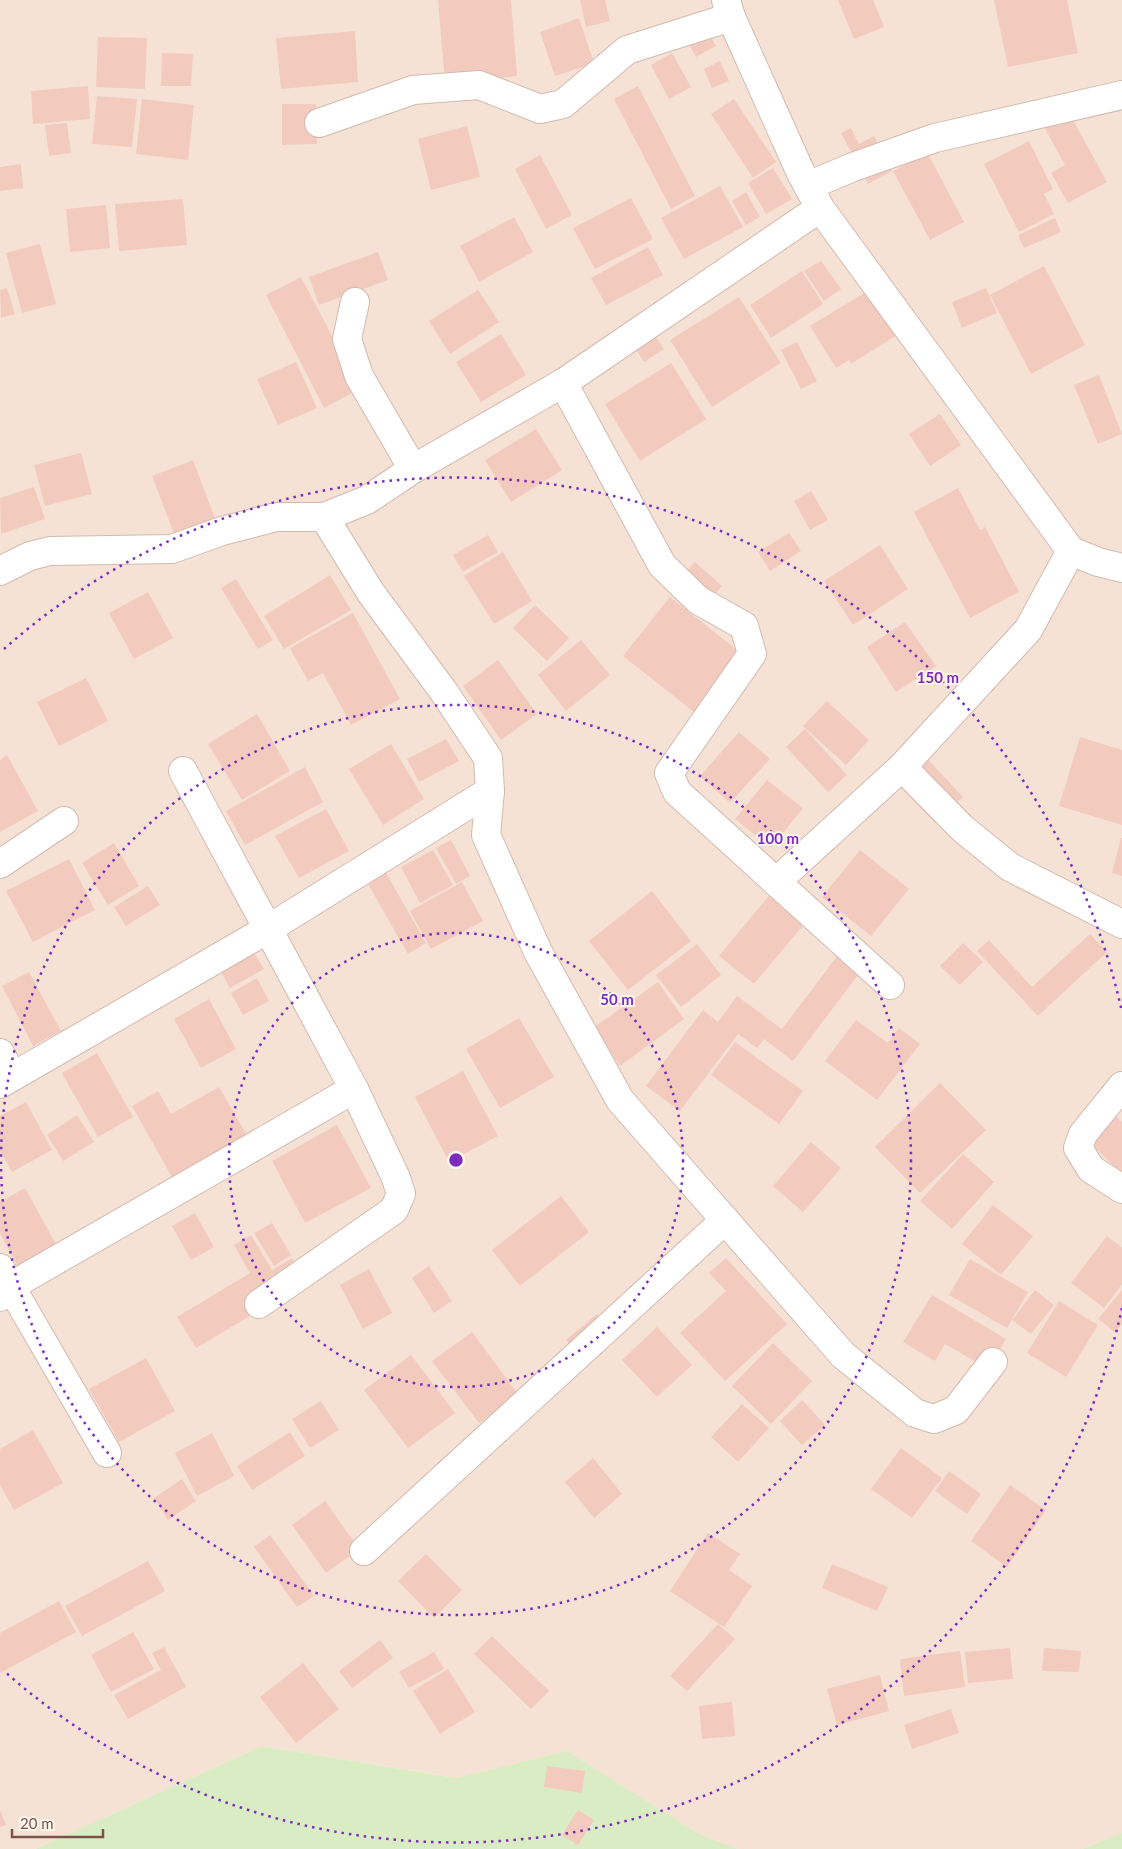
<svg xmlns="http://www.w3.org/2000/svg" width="1122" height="1849" font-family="Lato,sans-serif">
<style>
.residential{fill:#f5e2d5}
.green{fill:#daecc4}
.building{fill:#f3cbbe}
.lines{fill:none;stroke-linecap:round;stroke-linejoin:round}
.minor-casing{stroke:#d2baaf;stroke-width:30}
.tertiary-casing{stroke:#d2baaf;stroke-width:30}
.minor{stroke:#fff;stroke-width:28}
.tertiary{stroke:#fff;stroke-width:28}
.ring{fill:none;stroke:#7b2cbf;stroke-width:2.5;stroke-dasharray:2.5 5}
.centre{fill:#7b2cbf;stroke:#fff6ee;stroke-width:2.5}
.ring-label{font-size:15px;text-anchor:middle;font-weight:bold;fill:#7b2cbf;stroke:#fff6ee;stroke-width:4;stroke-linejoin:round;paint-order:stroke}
</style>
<rect width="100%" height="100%" fill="#fdf1e7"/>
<!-- residential -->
<polygon class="residential" points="0,0 1122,0 1122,1833 1082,1849 738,1849 701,1835 567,1751 457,1778 262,1746 35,1849 0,1849"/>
<!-- green -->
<g class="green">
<polygon points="262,1746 456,1778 567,1751 701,1835 738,1849 35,1849"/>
<polygon points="1122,1833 1122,1849 1082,1849"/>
</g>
<!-- building -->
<g class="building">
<polygon points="438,0 511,0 517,76 445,83"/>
<polygon points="580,0 605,0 610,21 586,27"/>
<polygon points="838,0 873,0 884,27 854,39"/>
<polygon points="994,0 1067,0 1078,53 1008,67"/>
<polygon points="579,18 594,63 555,76 540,32"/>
<polygon points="707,30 716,46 696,57 687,41"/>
<polygon points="355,31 358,82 281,89 276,38"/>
<polygon points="98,37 147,38 145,89 96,87"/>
<polygon points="162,53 193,54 191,86 161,86"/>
<polygon points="672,53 691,87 669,99 651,65"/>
<polygon points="720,61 729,81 712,88 704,69"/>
<polygon points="88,86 90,119 33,124 31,91"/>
<polygon points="638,86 695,196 671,209 614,99"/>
<polygon points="97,96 137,99 132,147 92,144"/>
<polygon points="142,99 194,105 188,160 136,154"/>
<polygon points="734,99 776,162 753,178 711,114"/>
<polygon points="282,104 316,104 317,144 282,145"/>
<polygon points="1068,111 1107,182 1068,203 1051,173 1065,165 1043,125"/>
<polygon points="67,123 71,153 49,156 45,125"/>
<polygon points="467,126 480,177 431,190 418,139"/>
<polygon points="851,128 859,144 874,136 892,171 868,184 841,133"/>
<polygon points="1029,141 1053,189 1044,194 1054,214 1019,232 984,164"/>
<polygon points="927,152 964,222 930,240 893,171"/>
<polygon points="540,155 572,215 546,229 515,169"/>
<polygon points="21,164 23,188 0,191 0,167"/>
<polygon points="773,168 792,199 766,214 748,183"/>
<polygon points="720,186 743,227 684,259 661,218"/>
<polygon points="746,192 760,217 746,225 732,201"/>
<polygon points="631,198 653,239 595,269 573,228"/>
<polygon points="183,199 187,245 119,251 115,204"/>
<polygon points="106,205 110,248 70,252 66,209"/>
<polygon points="514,217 533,252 479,282 460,246"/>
<polygon points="1055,218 1061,232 1024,248 1018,235"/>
<polygon points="40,244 56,304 22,313 6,253"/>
<polygon points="648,247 663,275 606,305 591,278"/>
<polygon points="378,252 388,280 319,305 309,277"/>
<polygon points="821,261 841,289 824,301 804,271"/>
<polygon points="1044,266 1085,345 1031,374 990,295"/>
<polygon points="802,271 823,304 771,338 750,305"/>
<polygon points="301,277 360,389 324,408 266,295"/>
<polygon points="7,288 15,314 1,318 0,290"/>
<polygon points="986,288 997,313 962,328 952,302"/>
<polygon points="478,290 499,322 450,354 429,321"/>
<polygon points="869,290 897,335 851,364 849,360 836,368 810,326"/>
<polygon points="739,297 781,363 712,407 670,340"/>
<polygon points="650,327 664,349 644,362 630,340"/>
<polygon points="501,334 526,375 481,402 456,362"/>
<polygon points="797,342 817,381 801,389 781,350"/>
<polygon points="296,362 317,408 278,425 257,379"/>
<polygon points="671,363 706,419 640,461 605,404"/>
<polygon points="1099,375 1122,434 1098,444 1074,385"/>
<polygon points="940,414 961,445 930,466 909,434"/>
<polygon points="536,429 562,470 511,502 485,460"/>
<polygon points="81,453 92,494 45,506 34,465"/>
<polygon points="193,460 219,529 178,544 152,476"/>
<polygon points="34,487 45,519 1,534 0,498"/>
<polygon points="958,488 980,530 985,527 1019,592 970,618 914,512"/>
<polygon points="811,491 828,520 810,530 794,501"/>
<polygon points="789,533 801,551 770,571 758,552"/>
<polygon points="488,535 498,552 463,572 453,555"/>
<polygon points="880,545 908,589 853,625 824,581"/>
<polygon points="503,552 532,601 494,624 464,576"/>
<polygon points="695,562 722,586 709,600 683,575"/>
<polygon points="330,575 351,610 284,649 264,616"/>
<polygon points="236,579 273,640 258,649 221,588"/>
<polygon points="148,592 173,638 134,659 109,613"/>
<polygon points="670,597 741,653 694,712 623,656"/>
<polygon points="535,605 569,638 547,661 513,628"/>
<polygon points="353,613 400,699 351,725 323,673 308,681 290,648"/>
<polygon points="905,622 936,666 896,692 867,647"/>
<polygon points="581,640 610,675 566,711 538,675"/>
<polygon points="498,660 537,714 501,740 463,686"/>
<polygon points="86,678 108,721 59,746 37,702"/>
<polygon points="827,701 869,740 846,765 803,726"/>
<polygon points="257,714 290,771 242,800 208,744"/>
<polygon points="805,729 847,775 828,792 786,747"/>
<polygon points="739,732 770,759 730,803 700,776"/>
<polygon points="1080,737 1122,750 1122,825 1059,806"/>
<polygon points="446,739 459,761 419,782 407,759"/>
<polygon points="391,744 424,799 383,825 349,769"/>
<polygon points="919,750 963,797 935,823 891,777"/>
<polygon points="7,755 38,811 0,832 0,760"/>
<polygon points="305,767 323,802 245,845 226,811"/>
<polygon points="767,780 803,808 771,848 735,819"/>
<polygon points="326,809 349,851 299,878 275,836"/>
<polygon points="1121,838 1122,838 1122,876 1112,873"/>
<polygon points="451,840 470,876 456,884 436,848"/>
<polygon points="114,843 139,886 108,905 82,863"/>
<polygon points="433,850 453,885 420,903 401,867"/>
<polygon points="860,850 909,889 871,936 822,897"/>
<polygon points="69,859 95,910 33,942 6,891"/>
<polygon points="386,873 426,943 408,954 368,884"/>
<polygon points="462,882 483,921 431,949 410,911"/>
<polygon points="148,886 160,905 126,926 114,907"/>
<polygon points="652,891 691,941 628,990 589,941"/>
<polygon points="771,893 806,922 754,984 719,956"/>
<polygon points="1090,934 1107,952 1038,1016 977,951 989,940 1032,987"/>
<polygon points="963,943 983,962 960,985 940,966"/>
<polygon points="697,944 721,975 681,1007 656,975"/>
<polygon points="255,954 264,969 230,988 221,972"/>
<polygon points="838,955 861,971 793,1061 764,1039 757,1048 738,1034 680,1111 646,1086 703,1010 718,1022 737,996 782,1029"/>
<polygon points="29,972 61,1031 33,1046 2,986"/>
<polygon points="257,978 269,1001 243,1015 231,993"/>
<polygon points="658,982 684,1019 620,1066 593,1028"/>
<polygon points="209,999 236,1049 201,1068 174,1019"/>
<polygon points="519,1018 554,1077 500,1108 466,1049"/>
<polygon points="856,1020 888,1043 899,1028 920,1044 877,1100 825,1061"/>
<polygon points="735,1042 803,1091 779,1124 711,1075"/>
<polygon points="97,1053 133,1117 98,1137 62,1073"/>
<polygon points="463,1071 498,1136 449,1162 415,1097"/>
<polygon points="940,1083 986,1130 920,1193 875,1147"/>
<polygon points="219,1087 252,1144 177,1186 132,1106 158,1091 171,1114"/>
<polygon points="26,1102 52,1150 12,1172 0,1151 0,1116"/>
<polygon points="1107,1107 1122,1122 1122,1175 1081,1133"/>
<polygon points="77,1115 94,1142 63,1161 47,1135"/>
<polygon points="337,1125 371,1188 305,1223 272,1161"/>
<polygon points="811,1142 841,1168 803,1212 773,1186"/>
<polygon points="963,1154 994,1182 952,1229 920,1201"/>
<polygon points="25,1188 62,1255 23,1276 0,1233 0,1202"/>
<polygon points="561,1196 589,1232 520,1286 492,1250"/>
<polygon points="993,1205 1033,1236 1001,1275 962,1244"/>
<polygon points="195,1213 214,1247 191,1260 172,1226"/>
<polygon points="272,1223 291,1255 274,1266 254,1233"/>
<polygon points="251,1235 272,1270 292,1258 308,1286 262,1309 196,1348 177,1317 250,1273 234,1245"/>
<polygon points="1107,1236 1122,1248 1122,1284 1104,1308 1071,1283"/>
<polygon points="726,1258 787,1324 725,1381 680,1333 726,1291 709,1273"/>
<polygon points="970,1259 1028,1292 1007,1328 949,1295"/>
<polygon points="429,1266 452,1301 434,1313 412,1278"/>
<polygon points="369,1269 392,1313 363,1329 340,1285"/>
<polygon points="1035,1290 1054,1305 1031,1334 1012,1320"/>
<polygon points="1122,1290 1122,1324 1115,1332 1098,1319"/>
<polygon points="932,1295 1006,1339 988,1369 945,1344 935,1361 903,1342"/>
<polygon points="1059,1301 1098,1325 1066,1377 1027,1353"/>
<polygon points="597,1314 608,1327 578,1353 566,1340"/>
<polygon points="657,1327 692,1365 657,1397 622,1360"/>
<polygon points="472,1332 518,1394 479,1423 432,1361"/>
<polygon points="773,1343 812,1381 771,1424 732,1386"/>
<polygon points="411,1355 455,1413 408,1448 364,1390"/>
<polygon points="146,1358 175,1411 119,1442 89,1389"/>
<polygon points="802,1400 825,1425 802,1445 780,1421"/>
<polygon points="321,1401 339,1430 310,1448 292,1419"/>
<polygon points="742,1404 769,1428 738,1462 711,1437"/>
<polygon points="33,1430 63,1483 14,1510 0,1485 0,1449"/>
<polygon points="290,1432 305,1456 252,1490 237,1466"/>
<polygon points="212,1433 234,1476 197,1496 175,1453"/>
<polygon points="901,1448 942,1478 912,1518 871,1489"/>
<polygon points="593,1458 622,1494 594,1518 565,1482"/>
<polygon points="949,1471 981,1494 967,1514 935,1491"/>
<polygon points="182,1479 196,1501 168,1520 154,1498"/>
<polygon points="1010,1485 1046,1510 1007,1567 971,1541"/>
<polygon points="325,1501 359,1549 326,1573 292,1525"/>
<polygon points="708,1533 740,1554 729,1570 752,1586 724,1627 670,1591"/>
<polygon points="270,1535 314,1596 297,1607 254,1547"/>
<polygon points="426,1554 462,1590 434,1618 398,1581"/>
<polygon points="148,1561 165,1591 82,1636 65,1606"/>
<polygon points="832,1564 888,1587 877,1611 822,1588"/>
<polygon points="59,1601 76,1632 0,1673 0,1633"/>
<polygon points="718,1624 735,1639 687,1691 670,1676"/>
<polygon points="133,1632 154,1669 111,1692 91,1655"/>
<polygon points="492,1636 549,1691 531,1709 474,1654"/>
<polygon points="380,1640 393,1658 352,1688 339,1671"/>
<polygon points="164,1647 186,1687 128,1719 114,1695 161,1670 152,1653"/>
<polygon points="1010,1648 1013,1679 968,1683 965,1652"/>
<polygon points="1044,1648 1081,1651 1079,1672 1042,1671"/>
<polygon points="960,1651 965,1687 904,1696 900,1659"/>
<polygon points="434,1652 444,1669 409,1688 399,1672"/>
<polygon points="303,1663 339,1709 296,1743 260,1697"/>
<polygon points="448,1669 475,1712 440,1734 413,1691"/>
<polygon points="880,1675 889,1711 837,1725 827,1689"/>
<polygon points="732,1702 735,1736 702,1739 699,1706"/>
<polygon points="951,1709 959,1733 912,1749 904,1725"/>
<polygon points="547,1766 585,1771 582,1793 544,1787"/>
<polygon points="0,1810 6,1825 0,1827"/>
<polygon points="578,1810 594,1820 578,1845 562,1835"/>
</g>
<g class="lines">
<!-- minor casing -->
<g class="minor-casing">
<g id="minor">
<polyline points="319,123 413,90 479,85 540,109 563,104 627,50 731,17"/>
<polyline points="808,186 853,167 935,138 1122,95"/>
<polyline points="820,208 563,383 413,469 367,500 324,517 371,593 444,692 488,758 490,791 486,835 538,952 620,1100 843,1355 915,1413 934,1419 956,1410 993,1362"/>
<polyline points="355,302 347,339 359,376 413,469"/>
<polyline points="563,383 662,565 698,600 744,626 752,654 669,773 677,792 890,985"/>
<polyline points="0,571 30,556 50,551 172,549 222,531 276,517 324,517"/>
<polyline points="902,767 963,829 1010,867 1122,924"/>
<polyline points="183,771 354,1089 396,1178 401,1194 394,1210 259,1304"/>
<polyline points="0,864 64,821"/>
<polyline points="776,882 902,767 1028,630 1071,551"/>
<polyline points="0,1053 12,1076"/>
<polyline points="0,1084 268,929 490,791"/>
<polyline points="1122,1086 1083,1134 1078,1148 1091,1169 1122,1189"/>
<polyline points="0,1268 107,1453"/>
<polyline points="0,1297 11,1286 354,1089"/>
<polyline points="364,1551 725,1220"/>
</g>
</g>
<!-- tertiary casing -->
<g class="tertiary-casing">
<polyline id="tertiary" points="726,0 731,17 800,171 820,208 1071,551 1098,562 1122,568"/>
</g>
<!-- minor -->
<use href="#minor" class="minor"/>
<!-- tertiary -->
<use href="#tertiary" class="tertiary"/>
</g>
<!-- distance rings -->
<g class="ring">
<circle cx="456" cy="1160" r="227"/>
<circle cx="456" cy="1160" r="455"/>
<path d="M1122 1308A682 682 0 0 1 4 1671M4 649A682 682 0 0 1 1122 1012"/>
</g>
<circle cx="456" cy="1160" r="8" class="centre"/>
<g class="ring-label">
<text x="938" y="683">150 m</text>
<text x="778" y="844">100 m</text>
<text x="617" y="1005">50 m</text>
</g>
<!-- scale -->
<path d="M12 1829v8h91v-8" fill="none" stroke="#78544a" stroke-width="2.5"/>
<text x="20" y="1829" font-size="15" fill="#78544a" stroke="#fff6ee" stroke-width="4" paint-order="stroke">20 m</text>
</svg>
